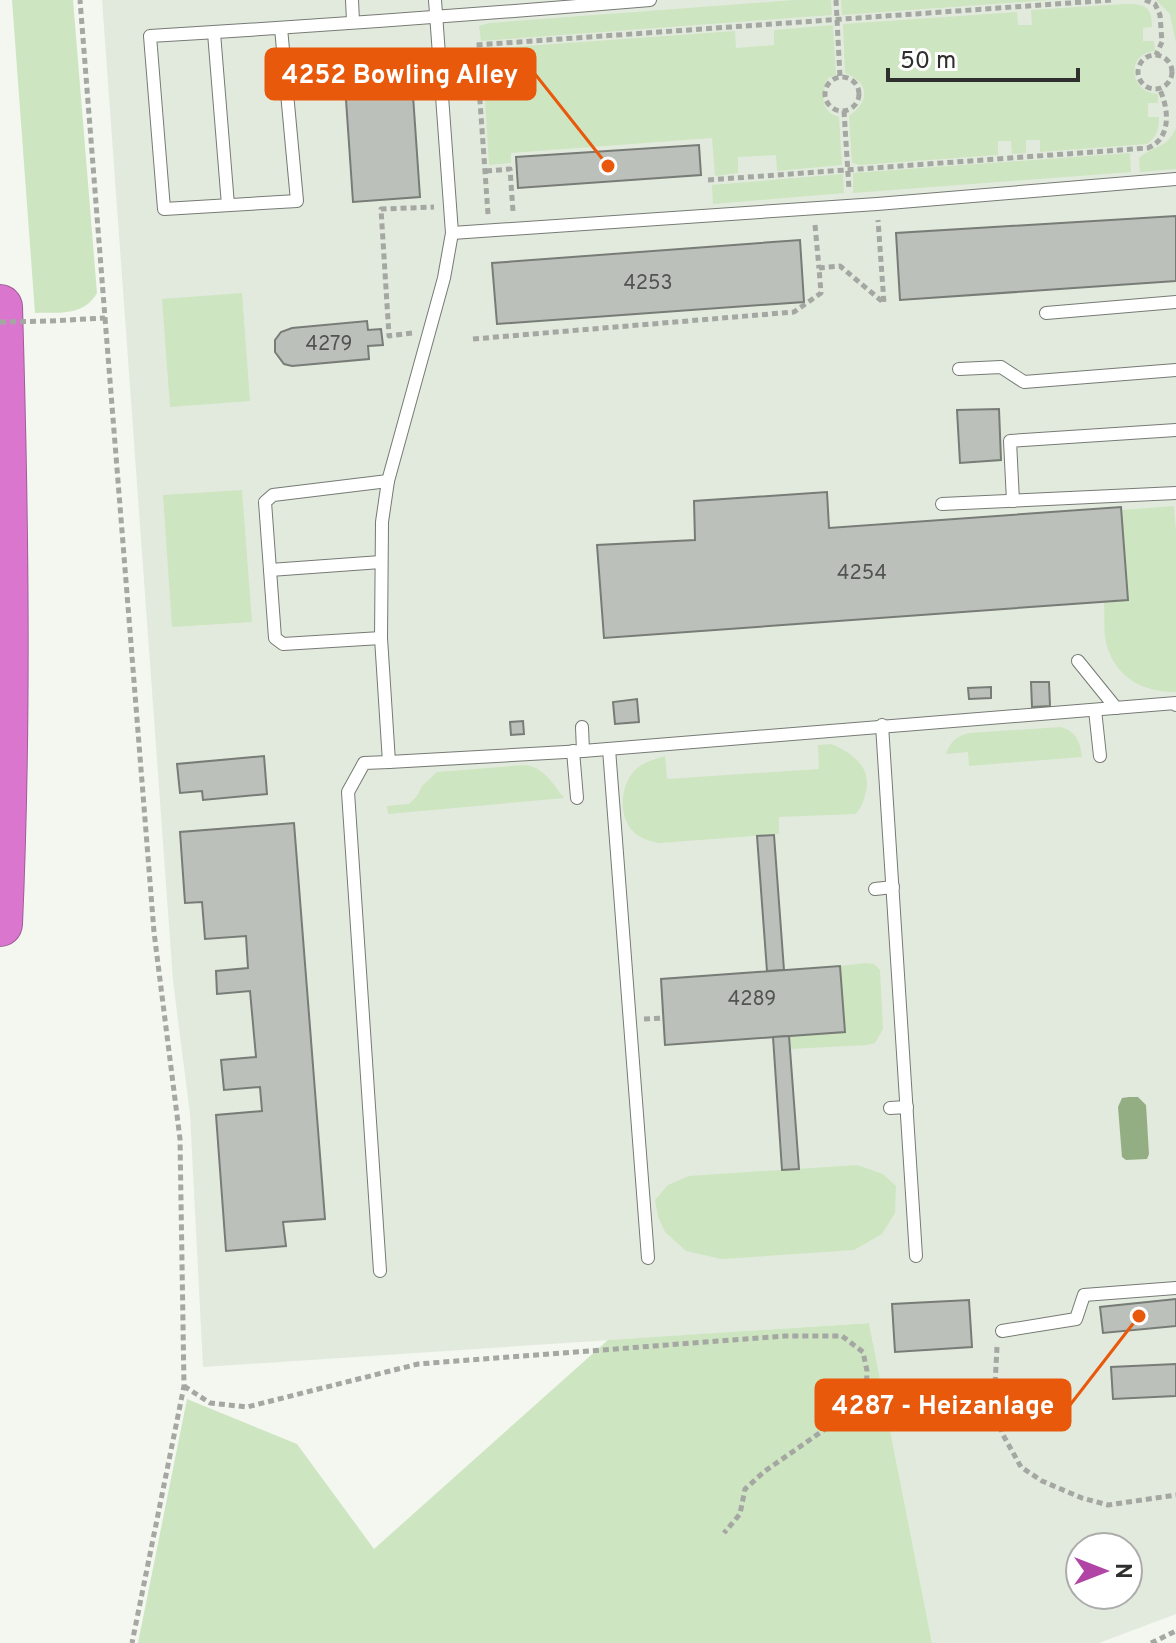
<svg xmlns="http://www.w3.org/2000/svg" width="1176" height="1643" font-family="Overpass,sans-serif">
<style>
.built{fill:#e2eadd;fill-rule:evenodd}
.green{fill:#cee5c1}
.water{fill:#94ae84}
.building{fill:#bcc0ba;stroke:#787c76;stroke-width:2}
.lines{fill:none;stroke-linecap:round;stroke-linejoin:round}
.lane-casing{stroke:#767a74;stroke-width:14}
.highway-casing{stroke:#9f5e97;stroke-width:46}
.path{stroke:#a4a7a2;stroke-width:5;stroke-dasharray:6 4;stroke-linecap:butt}
.lane{stroke:#fff;stroke-width:12}
.highway{stroke:#db76cf;stroke-width:44}
.path-bridge{stroke:#a4a7a2;stroke-width:5;stroke-dasharray:6 4;stroke-linecap:butt}
.labels{text-anchor:middle;stroke-width:7;stroke-linejoin:round;paint-order:stroke}
.number-label{font-size:20px;fill:#525451}
.leader{fill:none;stroke:#e8590c;stroke-width:3}
.callout-dot{fill:#e8590c;stroke:#fff;stroke-width:3}
.callout{fill:#e8590c;stroke:#e8590c;stroke-width:3}
.callout-label{font-size:26px;text-anchor:middle;font-weight:bold;fill:#fff}
</style>
<rect width="100%" height="100%" fill="#f3f7f0"/>
<!-- built -->
<path class="built" d="M102 0H1176V1614L1099 1643H932L869 1323 203 1367 190 1114 173 981ZM1080 1547H1128V1595H1080Z"/>
<!-- green -->
<g class="green">
<path d="M12 0H73L97 293C83 317 59 312 35 313Z"/>
<polygon points="794,0 831,0 832,15 481,41 479,26 489,23"/>
<polygon points="841,0 1050,0 842,15"/>
<polygon points="1156,0 1176,0 1176,43 1170,14"/>
<path d="M1124 4C1144 4 1152 5 1152 27L1143 28V41H1154L1155 51C1126 53 1128 92 1158 94V103H1148V117H1159C1159 129 1157 137 1147 144L1040 152V140H1026V153L1012 154 1011 141H998V155L860 165 852 163 849 116C870 101 870 83 845 73L843 24 1017 12 1018 25H1032L1031 10Z"/>
<path d="M833 25 836 75 828 78C822 93 819 112 839 117L842 165 777 171 776 155 738 157V173L715 176 712 138 511 153V163L489 165 482 49 735 31 736 48 774 45V30Z"/>
<path d="M1176 128V169L1140 172 1139 158C1155 144 1166 150 1176 128Z"/>
<polygon points="1130,153 1131,172 853,193 853,173"/>
<polygon points="843,174 844,193 713,204 712,185"/>
<polygon points="242,293 250,401 170,407 162,299"/>
<polygon points="242,490 252,622 172,627 163,495"/>
<path d="M1174 506 1176 532V692C1144 692 1117 679 1107 646 1103 633 1105 615 1104 601L1128 599 1122 510Z"/>
<path d="M1061 727C1077 732 1080 742 1082 757L969 766 968 752 946 754C950 742 957 736 969 733Z"/>
<path d="M831 744C851 752 872 767 866 791 864 800 862 808 855 814L779 817V834L659 843C649 841 638 838 631 829 618 813 621 783 636 769 644 762 655 759 665 756L667 779 819 769 818 745Z"/>
<path d="M525 765C544 767 553 784 564 798L388 814 387 806 409 804 417 796 422 786 437 772Z"/>
<polygon points="866,963 874,964 880,970 883,1029 875,1043 867,1045 790,1049 789,1036 844,1032 840,966"/>
<polygon points="857,1165 883,1174 896,1186 895,1213 882,1234 854,1250 722,1259 686,1251 665,1232 658,1217 655,1200 668,1185 689,1176"/>
<polygon points="869,1323 932,1643 138,1643 187,1399 297,1444 374,1549 608,1340"/>
</g>
<!-- water -->
<polygon class="water" points="1129,1097 1138,1097 1146,1105 1149,1154 1147,1159 1126,1160 1122,1157 1118,1107 1122,1098"/>
<!-- building -->
<g class="building">
<polygon points="410,52 420,197 353,202 343,56"/>
<polygon points="699,145 701,175 518,188 516,157"/>
<polygon points="1176,216 1176,281 900,300 896,233"/>
<polygon points="800,240 804,302 497,324 492,263"/>
<polygon points="367,321 368,330 381,329 383,345 368,346 369,359 292,366 284,364 275,352 275,340 281,332 292,328"/>
<polygon points="999,409 1001,460 960,463 957,410"/>
<polygon points="827,492 829,528 1121,507 1128,600 604,638 597,545 695,540 694,501"/>
<polygon points="1031,682 1049,682 1050,706 1032,707"/>
<polygon points="991,687 991,698 969,699 968,688"/>
<polygon points="637,699 639,722 615,724 613,702"/>
<polygon points="523,721 524,734 511,735 510,722"/>
<polygon points="264,756 267,794 203,800 202,791 180,793 177,764"/>
<polygon points="294,823 325,1219 283,1222 286,1246 226,1251 216,1115 262,1111 260,1087 224,1090 221,1060 256,1057 250,991 217,994 216,971 248,968 246,936 205,939 202,902 185,903 180,832"/>
<polygon points="774,835 784,970 767,971 757,836"/>
<polygon points="840,966 845,1032 665,1045 661,979"/>
<polygon points="789,1036 799,1169 782,1170 773,1037"/>
<polygon points="1176,1299 1176,1326 1103,1333 1100,1307"/>
<polygon points="969,1300 972,1347 895,1352 892,1304"/>
<polygon points="1176,1364 1176,1396 1113,1399 1111,1367"/>
</g>
<g class="lines">
<!-- lane casing -->
<g class="lane-casing">
<g id="lane">
<polyline points="352,0 353,21"/>
<polyline points="435,0 452,233 444,278 388,481 382,522 381,638 389,762 583,751 1176,703 1176,705"/>
<path d="M281 28 297 201 164 209 150 36C317 26 483 14 650 0"/>
<polyline points="214,33 228,205"/>
<polyline points="452,233 877,204 1176,179"/>
<polyline points="1046,313 1176,302"/>
<polyline points="959,369 1001,367 1024,382 1176,370"/>
<polyline points="1013,501 1010,441 1176,430"/>
<polyline points="942,504 1176,493"/>
<polyline points="270,570 381,562"/>
<polyline points="381,638 283,644 275,638 265,502 273,495 388,481"/>
<polyline points="1078,661 1116,708"/>
<polyline points="1095,710 1100,756"/>
<polyline points="882,725 916,1256"/>
<polyline points="582,727 583,751"/>
<polyline points="609,749 648,1258"/>
<polyline points="573,751 577,798"/>
<polyline points="875,889 893,887"/>
<polyline points="890,1108 907,1107"/>
<polyline points="380,1271 348,792 364,763 389,762"/>
<polyline points="1002,1331 1076,1319 1084,1295 1176,1288"/>
</g>
</g>
<!-- highway casing -->
<g class="highway-casing">
<path id="highway" d="M0 307C6 512 9 718 0 924"/>
</g>
<!-- path -->
<g class="path">
<polyline points="836,0 840,77"/>
<polyline points="1145,0 1155,4 1160,15 1162,42 1156,55"/>
<circle cx="1155" cy="72" r="17"/>
<circle cx="842" cy="94" r="17"/>
<polyline points="844,111 849,189"/>
<polyline points="486,171 510,169 513,211"/>
<path d="M708 180 1148 148C1172 138 1169 108 1159 88"/>
<polyline points="488,214 476,45 1112,0"/>
<polyline points="815,225 819,268"/>
<polyline points="105,318 154,932 180,1139 184,1386 132,1643"/>
<polyline points="50,321 105,318 80,0"/>
<polyline points="412,333 389,336 381,209 434,207"/>
<polyline points="473,339 794,312 821,293 819,268 840,266 884,303 878,220"/>
<polyline points="644,1019 663,1018"/>
<polyline points="997,1347 994,1405 1002,1433 1021,1467 1042,1481 1082,1498 1108,1505 1176,1495"/>
<polyline points="184,1386 210,1403 247,1407 418,1364 785,1336 842,1336 863,1352 867,1371 866,1395 854,1409 765,1471 745,1489 740,1514 724,1533"/>
<polyline points="1151,1643 1176,1631"/>
</g>
<!-- lane -->
<use href="#lane" class="lane"/>
<!-- highway -->
<use href="#highway" class="highway"/>
<!-- path-bridge -->
<polyline class="path-bridge" points="0,322 50,321"/>
</g>
<g class="labels">
<!-- number labels -->
<g class="number-label">
<text x="648" y="289">4253</text>
<text x="329" y="350">4279</text>
<text x="862" y="579">4254</text>
<text x="752" y="1005">4289</text>
</g>
</g>
<!-- callouts -->
<path class="leader" d="M608 166L535 74M1139 1316L1070 1405"/>
<g class="callout-dot">
<circle cx="608" cy="166" r="8"/>
<circle cx="1139" cy="1316" r="8"/>
</g>
<g class="callout">
<rect x="266" y="49" width="269" height="50" rx="8"/>
<rect x="816" y="1380" width="254" height="50" rx="8"/>
</g>
<g class="callout-label">
<text x="400" y="83">4252 Bowling Alley</text>
<text x="943" y="1414">4287 - Heizanlage</text>
</g>
<!-- north arrow -->
<g transform="translate(1104 1571) rotate(90)"><circle r="38" fill="#ffffff" stroke="#acacab" stroke-width="2"/>
<path d="M0-6L14 30L0 20L-14 30Z" fill="#b045a6"/>
<text y="-12" font-size="22" font-weight="bold" text-anchor="middle" fill="#2f302e">N</text>
</g>
<!-- scale -->
<path d="M888 68v12h190v-12" fill="none" stroke="#2f302e" stroke-width="4"/>
<text x="900" y="68" font-size="24" fill="#2f302e" stroke="#ffffff" stroke-width="6" paint-order="stroke">50 m</text>
</svg>
